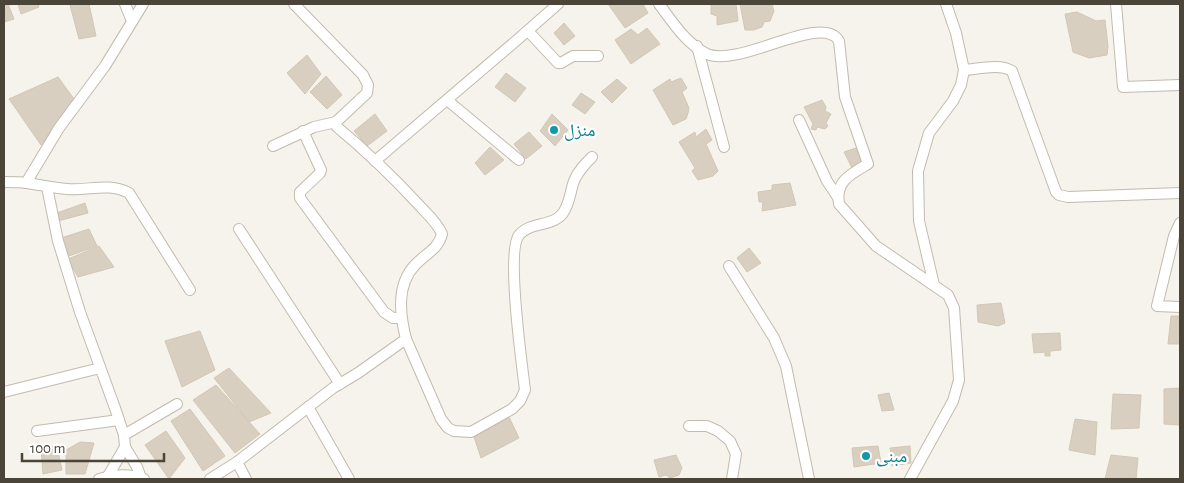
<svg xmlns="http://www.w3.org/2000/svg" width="1184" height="483" font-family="'Alegreya Sans','Noto Naskh Arabic',sans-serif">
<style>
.building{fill:#d8cfc1;stroke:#d3c7b4}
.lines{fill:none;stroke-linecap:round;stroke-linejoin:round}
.minor-casing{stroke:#c2bbae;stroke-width:12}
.minor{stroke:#fff;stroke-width:10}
.culture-dot{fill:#0f9aa8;stroke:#fff;stroke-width:2}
.labels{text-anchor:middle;stroke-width:4.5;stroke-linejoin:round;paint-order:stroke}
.culture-label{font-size:18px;fill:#0d838f;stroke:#fff;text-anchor:start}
</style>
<rect width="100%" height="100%" fill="#f6f3ec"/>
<!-- building -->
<g class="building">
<polygon points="4,4 8,4 14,19 4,22"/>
<polygon points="18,4 38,4 39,7 21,14"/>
<polygon points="74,4 89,4 96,36 79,39 70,5"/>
<polygon points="608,4 643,4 648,13 625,28"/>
<polygon points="711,4 736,4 738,21 717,25 717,16 711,14"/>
<polygon points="740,4 772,4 774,11 770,21 764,22 762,27 754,30 745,30"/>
<polygon points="1077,12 1096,21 1105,20 1108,46 1107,55 1089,58 1073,52 1065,14"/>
<polygon points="564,23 575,36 564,45 554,33"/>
<polygon points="647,28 660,44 631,64 615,40 631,29 638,35"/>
<polygon points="307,55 321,74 305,94 287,73"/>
<polygon points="506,73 526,88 515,102 495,87"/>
<polygon points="326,76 342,95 327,109 310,92"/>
<polygon points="58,77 74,99 41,145 9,99"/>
<polygon points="681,78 687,88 682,92 689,108 688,113 686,119 673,125 653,90 670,79 671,82"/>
<polygon points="617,79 627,88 612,103 601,92"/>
<polygon points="581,93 595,102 585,114 572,105"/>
<polygon points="822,100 826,107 825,111 831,114 826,123 828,126 825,129 817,127 816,130 811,129 813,124 804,107"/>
<polygon points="375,114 387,131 367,146 354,131"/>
<polygon points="552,114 568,130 555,146 540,131"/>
<polygon points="706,129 712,140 706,144 718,171 713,176 698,180 692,171 695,168 679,142 695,132 696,137"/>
<polygon points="529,132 542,146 526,159 514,144"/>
<polygon points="490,147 504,160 485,175 475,163"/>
<polygon points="856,148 862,162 852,168 844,152"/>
<polygon points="790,183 796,205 762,211 763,202 759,202 758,192 772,190 772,185"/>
<polygon points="85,203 88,213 58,221 57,213"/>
<polygon points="89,229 97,246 66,257 61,238"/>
<polygon points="99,246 114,267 78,277 68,259"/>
<polygon points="749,248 761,263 747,272 737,258"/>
<polygon points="1001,303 1005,323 998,326 978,322 977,305"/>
<polygon points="1171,316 1180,316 1180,344 1168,344"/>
<polygon points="200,331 215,370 182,387 165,341"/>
<polygon points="1060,333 1061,350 1050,351 1050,356 1045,356 1045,352 1034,353 1032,334"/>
<polygon points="229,368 271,413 249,422 214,378"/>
<polygon points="216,385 260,434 235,453 193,400"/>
<polygon points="1180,388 1180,425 1164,424 1164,389"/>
<polygon points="889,393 894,410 882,411 878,395"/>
<polygon points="1113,394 1141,395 1139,428 1111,429"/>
<polygon points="190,409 225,456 203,471 171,421"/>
<polygon points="509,417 519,438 481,458 474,437"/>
<polygon points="1075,419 1097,422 1095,455 1069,450"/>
<polygon points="166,431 185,458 169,479 145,445"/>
<polygon points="80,442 94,443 85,474 66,474 66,450"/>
<polygon points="57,446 62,470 43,474 41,448"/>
<polygon points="878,446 881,463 854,467 852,448"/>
<polygon points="910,446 911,463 892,466 890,448"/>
<polygon points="676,455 682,468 679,475 670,478 666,475 659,477 654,460"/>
<polygon points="1111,455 1138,458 1136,479 1105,479"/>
</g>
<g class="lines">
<!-- minor casing -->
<g class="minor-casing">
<g id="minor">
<polyline points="125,4 132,21"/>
<path d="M659 4C672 21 686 44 707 54 740 68 822 12 839 41L845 97 868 164C851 174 835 181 839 204L876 246 948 295 954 308 959 380 953 401 910 479"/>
<polyline points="1116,4 1123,87 1180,85"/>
<polyline points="528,31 558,63 561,63 573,56 598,56"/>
<polyline points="697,46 724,147"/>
<path d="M964 70C978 69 1000 63 1012 71L1056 192 1059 195 1068 197 1180 193"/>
<polyline points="447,100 519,160"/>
<polyline points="799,120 827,181 837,196"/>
<polyline points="303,131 321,170 320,173 300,192 300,198 384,312 393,318 401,318"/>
<polyline points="273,146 314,127 336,122"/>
<polyline points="375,161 517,40 558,4"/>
<path d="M4 182C12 182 20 182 27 183 41 185 53 188 67 189 88 191 109 182 129 193L190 290"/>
<polyline points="26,183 59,128 105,66 143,4"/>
<polyline points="47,187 58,241 80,312 115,408 124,435 125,447 137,467 141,478"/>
<polyline points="1180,223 1174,236 1157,306 1180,307"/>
<polyline points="239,229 340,384"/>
<polyline points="729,266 774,338 786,366 809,479"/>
<polyline points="934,285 919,221 918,171 929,133 953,101 961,85 964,70 956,33 946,4"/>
<path d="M406 339 441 419 448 428 454 431 471 432 512 409 520 401 525 390C522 365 506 251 519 235 531 221 553 227 563 213 570 203 570 192 574 181 578 171 585 164 592 157"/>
<polyline points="4,392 100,368"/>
<polyline points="308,407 349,479"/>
<polyline points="689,426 707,426 718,431 730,441 736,454 732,479"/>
<polyline points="37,431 119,420"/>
<polyline points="124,435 177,404"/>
<path d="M237 462 333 388 358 373 406 339C400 315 396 285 415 265 425 254 438 250 442 234 437 222 427 214 418 204 393 177 366 151 337 127L336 122 367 93 368 85 363 75 294 4"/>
<polyline points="108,476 125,447"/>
<path d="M99 479C113 475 130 473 144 479"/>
<polyline points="210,479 237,462 246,479"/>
</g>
</g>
<!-- minor -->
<use href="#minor" class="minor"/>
</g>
<!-- markers -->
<g class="culture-dot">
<circle cx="554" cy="130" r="5"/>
<circle cx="866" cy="456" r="5"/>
</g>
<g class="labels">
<!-- culture labels -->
<g class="culture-label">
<text x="564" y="136">منزل</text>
<text x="876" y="462">مبنى</text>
</g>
</g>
<!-- border -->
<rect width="1184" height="483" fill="none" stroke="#4b4439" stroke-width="10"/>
<!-- scale -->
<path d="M22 453v8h142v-8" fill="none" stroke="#4b4439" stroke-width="2.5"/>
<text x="30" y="453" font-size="15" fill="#4b4439" stroke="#ffffff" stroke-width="4" paint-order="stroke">100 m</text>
</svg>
